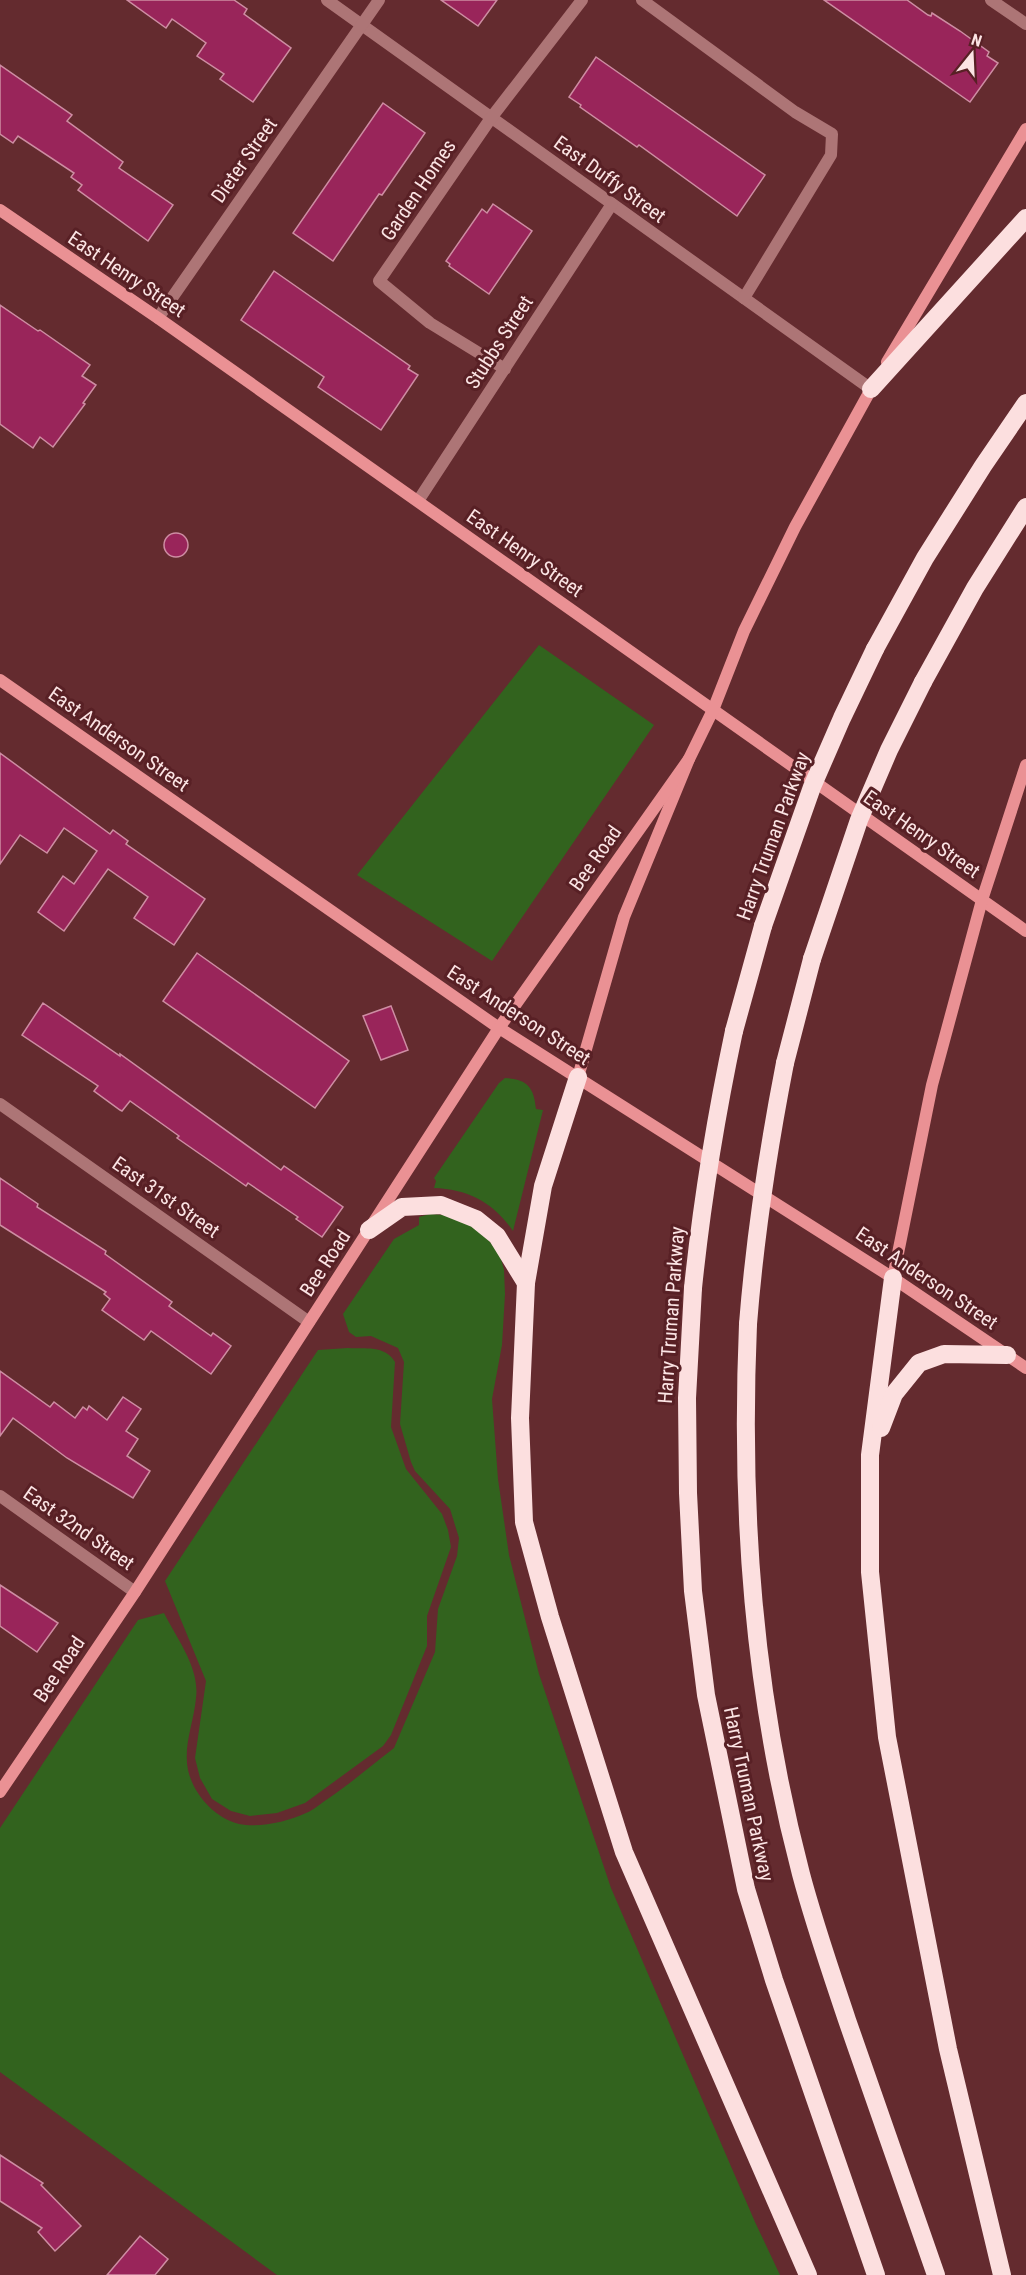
<svg xmlns="http://www.w3.org/2000/svg" width="1026" height="2275" font-family="'Roboto Condensed',sans-serif">
<style>
.green{fill:#32631e}
.building{fill:#99255a;stroke:#ce8da3;stroke-width:1.5}
.lines{fill:none;stroke-linecap:round;stroke-linejoin:round}
.street{stroke:#ad7576;stroke-width:12}
.secondary{stroke:#ea9194;stroke-width:12}
.highway{stroke:#fcdfdf;stroke-width:18}
.highway-bridge{stroke:#fcdfdf;stroke-width:18}
.labels{text-anchor:middle;stroke-width:6;stroke-linejoin:round;paint-order:stroke}
.street-label{font-size:20px;fill:#fbe4e4;stroke:#582025}
</style>
<rect width="100%" height="100%" fill="#642b2f"/>
<!-- green -->
<g class="green">
<polygon points="539,645 654,725 492,961 357,875"/>
<path d="M505 1078C528 1079 534 1088 536 1109L543 1110 513 1231C494 1203 468 1189 434 1188L436 1181 434 1178 499 1083Z"/>
<path d="M430 1214 445 1215 481 1230 500 1255 504 1270 505 1294 502 1345 492 1399 498 1479 509 1555 539 1674 611 1888 755 2222 780 2275H277L0 2072V1828L138 1620 164 1613C177 1639 200 1668 196 1698 194 1722 183 1745 188 1770 193 1793 214 1818 239 1824 259 1828 287 1822 306 1813 314 1810 321 1803 329 1798 351 1783 372 1765 394 1748L435 1652 438 1609 457 1556 459 1538 450 1509 415 1471 411 1462 400 1424 404 1362 398 1348 371 1336 356 1337 349 1332 343 1314 394 1239 419 1225V1217Z"/>
<path d="M348 1348C365 1349 385 1345 395 1362L391 1427 406 1469 442 1514 448 1530 451 1547 427 1616V1646L391 1735 383 1746 305 1803 277 1813 250 1816 231 1811 212 1799 200 1778 195 1758 206 1681 165 1581 318 1350Z"/>
</g>
<!-- building -->
<g class="building">
<polygon points="127,0 234,0 247,9 244,14 291,48 253,102 220,79 224,74 197,56 206,43 172,19 166,28"/>
<polygon points="441,0 497,0 478,26"/>
<polygon points="824,0 907,0 928,15 931,16 932,13 960,31 989,52 987,56 998,63 970,102"/>
<polygon points="596,57 765,175 737,216 639,145 637,147 580,107 581,105 569,97"/>
<polygon points="0,65 72,115 67,121 123,162 119,168 173,205 148,241 78,190 82,185 71,177 74,173 18,136 13,143 0,134"/>
<polygon points="383,103 425,133 382,195 379,194 333,261 293,233"/>
<polygon points="493,204 532,231 489,294 449,266 450,264 446,261 482,209 487,213"/>
<polygon points="274,271 410,366 408,369 418,375 381,430 318,387 324,377 241,320"/>
<polygon points="0,305 38,331 40,330 90,365 82,376 96,385 83,403 85,404 53,447 40,437 33,448 0,424"/>
<circle cx="176" cy="545" r="12"/>
<polygon points="0,753 110,834 113,830 128,841 126,844 205,899 174,945 134,918 148,897 108,869 64,931 38,912 63,876 74,884 97,851 64,828 47,853 20,835 0,864"/>
<polygon points="197,953 349,1061 315,1108 163,1001"/>
<polygon points="43,1003 120,1056 120,1054 281,1170 284,1166 343,1207 322,1237 296,1219 298,1217 248,1183 246,1186 177,1138 179,1136 130,1101 122,1111 120,1110 94,1091 98,1086 22,1035"/>
<polygon points="391,1006 408,1050 381,1060 363,1016"/>
<polygon points="0,1178 38,1204 37,1207 106,1251 105,1254 172,1302 169,1306 211,1336 213,1333 231,1346 211,1374 151,1331 144,1340 102,1310 110,1299 104,1294 106,1292 0,1225"/>
<polygon points="0,1371 50,1407 54,1402 75,1418 83,1407 87,1410 89,1406 107,1420 123,1397 141,1409 126,1431 138,1439 127,1456 150,1471 133,1498 67,1458 13,1418 0,1436"/>
<polygon points="0,1585 58,1623 37,1652 0,1626"/>
<polygon points="0,2155 43,2183 41,2185 81,2226 55,2251 38,2232 42,2228 0,2201"/>
<polygon points="140,2236 168,2259 155,2275 107,2275"/>
</g>
<g class="lines">
<!-- street -->
<g class="street">
<polyline points="327,0 871,389"/>
<polyline points="642,0 795,112 832,134 831,155 744,298"/>
<polyline points="991,0 1026,24"/>
<polyline points="158,318 379,0"/>
<polyline points="505,369 430,323 379,281 491,118 582,0"/>
<polyline points="418,501 612,204"/>
<polyline points="0,1104 309,1322"/>
<polyline points="0,1496 135,1592"/>
</g>
<!-- secondary -->
<g class="secondary">
<polyline points="0,210 158,318 1026,931"/>
<polyline points="887,362 1026,129"/>
<polyline points="0,680 499,1028 893,1278 1026,1368"/>
<polyline points="578,1077 624,917 689,759 713,710 744,631 795,527 875,382"/>
<polyline points="893,1278 932,1085 982,900 1026,765"/>
<polyline points="0,1792 135,1592 499,1028 689,759"/>
</g>
<!-- highway -->
<g class="highway">
<polyline points="871,389 1026,218"/>
<polyline points="875,649 925,558 983,466 1026,403"/>
<polyline points="923,682 975,588 1026,507"/>
<polyline points="734,1031 763,926"/>
<polyline points="785,1063 812,959"/>
<polyline points="578,1077 543,1186 526,1283 520,1418 524,1522 550,1617 624,1852 808,2275"/>
<polyline points="369,1230 402,1207 441,1205 476,1219 497,1236 526,1283"/>
<polyline points="893,1278 870,1455 870,1572 887,1737 948,2049 1002,2275"/>
<polyline points="693,1288 687,1398 688,1493 693,1591 706,1695 746,1889 774,1980 876,2275"/>
<path d="M748 1324C740 1512 753 1692 801 1874 814 1923 831 1972 847 2020 876 2105 906 2190 936 2275"/>
<polyline points="881,1428 894,1394 919,1363 944,1354 1007,1355"/>
</g>
<!-- highway-bridge -->
<g class="highway-bridge">
<polyline points="763,926 812,787 842,718 875,649"/>
<polyline points="812,959 859,820 889,750 923,682"/>
<path d="M693 1288C702 1201 716 1116 734 1031"/>
<path d="M748 1324C755 1236 768 1150 785 1063"/>
</g>
</g>
<g class="labels">
<!-- street labels -->
<g class="street-label">
<text transform="translate(244 160) rotate(-55)" y="7">Dieter Street</text>
<text transform="translate(610 179) rotate(36)" y="7">East Duffy Street</text>
<text transform="translate(418 190) rotate(-56)" y="7">Garden Homes</text>
<text transform="translate(127 274) rotate(34)" y="7">East Henry Street</text>
<text transform="translate(499 342) rotate(-57)" y="7">Stubbs Street</text>
<text transform="translate(525 553) rotate(35)" y="7">East Henry Street</text>
<text transform="translate(119 739) rotate(35)" y="7">East Anderson Street</text>
<text transform="translate(922 834) rotate(35)" y="7">East Henry Street</text>
<text transform="translate(773 836) rotate(-70)" y="7">Harry Truman Parkway</text>
<text transform="translate(595 858) rotate(-55)" y="7">Bee Road</text>
<text transform="translate(519 1015) rotate(33)" y="7">East Anderson Street</text>
<text transform="translate(166 1197) rotate(35)" y="7">East 31st Street</text>
<text transform="translate(325 1263) rotate(-57)" y="7">Bee Road</text>
<text transform="translate(927 1278) rotate(34)" y="7">East Anderson Street</text>
<text transform="translate(671 1315) rotate(-86)" y="7">Harry Truman Parkway</text>
<text transform="translate(79 1528) rotate(35)" y="7">East 32nd Street</text>
<text transform="translate(59 1669) rotate(-56)" y="7">Bee Road</text>
<text transform="translate(749 1794) rotate(78)" y="7">Harry Truman Parkway</text>
</g>
</g>
<!-- north arrow -->
<g transform="translate(972 54) rotate(18)" stroke="#582025" stroke-width="4.5" paint-order="stroke">
<path d="M0-4.5L10 22L0 15L-10 22Z" fill="#fbe4e4"/>
<text y="-9" font-size="16" font-weight="bold" text-anchor="middle" fill="#fbe4e4">N</text>
</g>
</svg>
